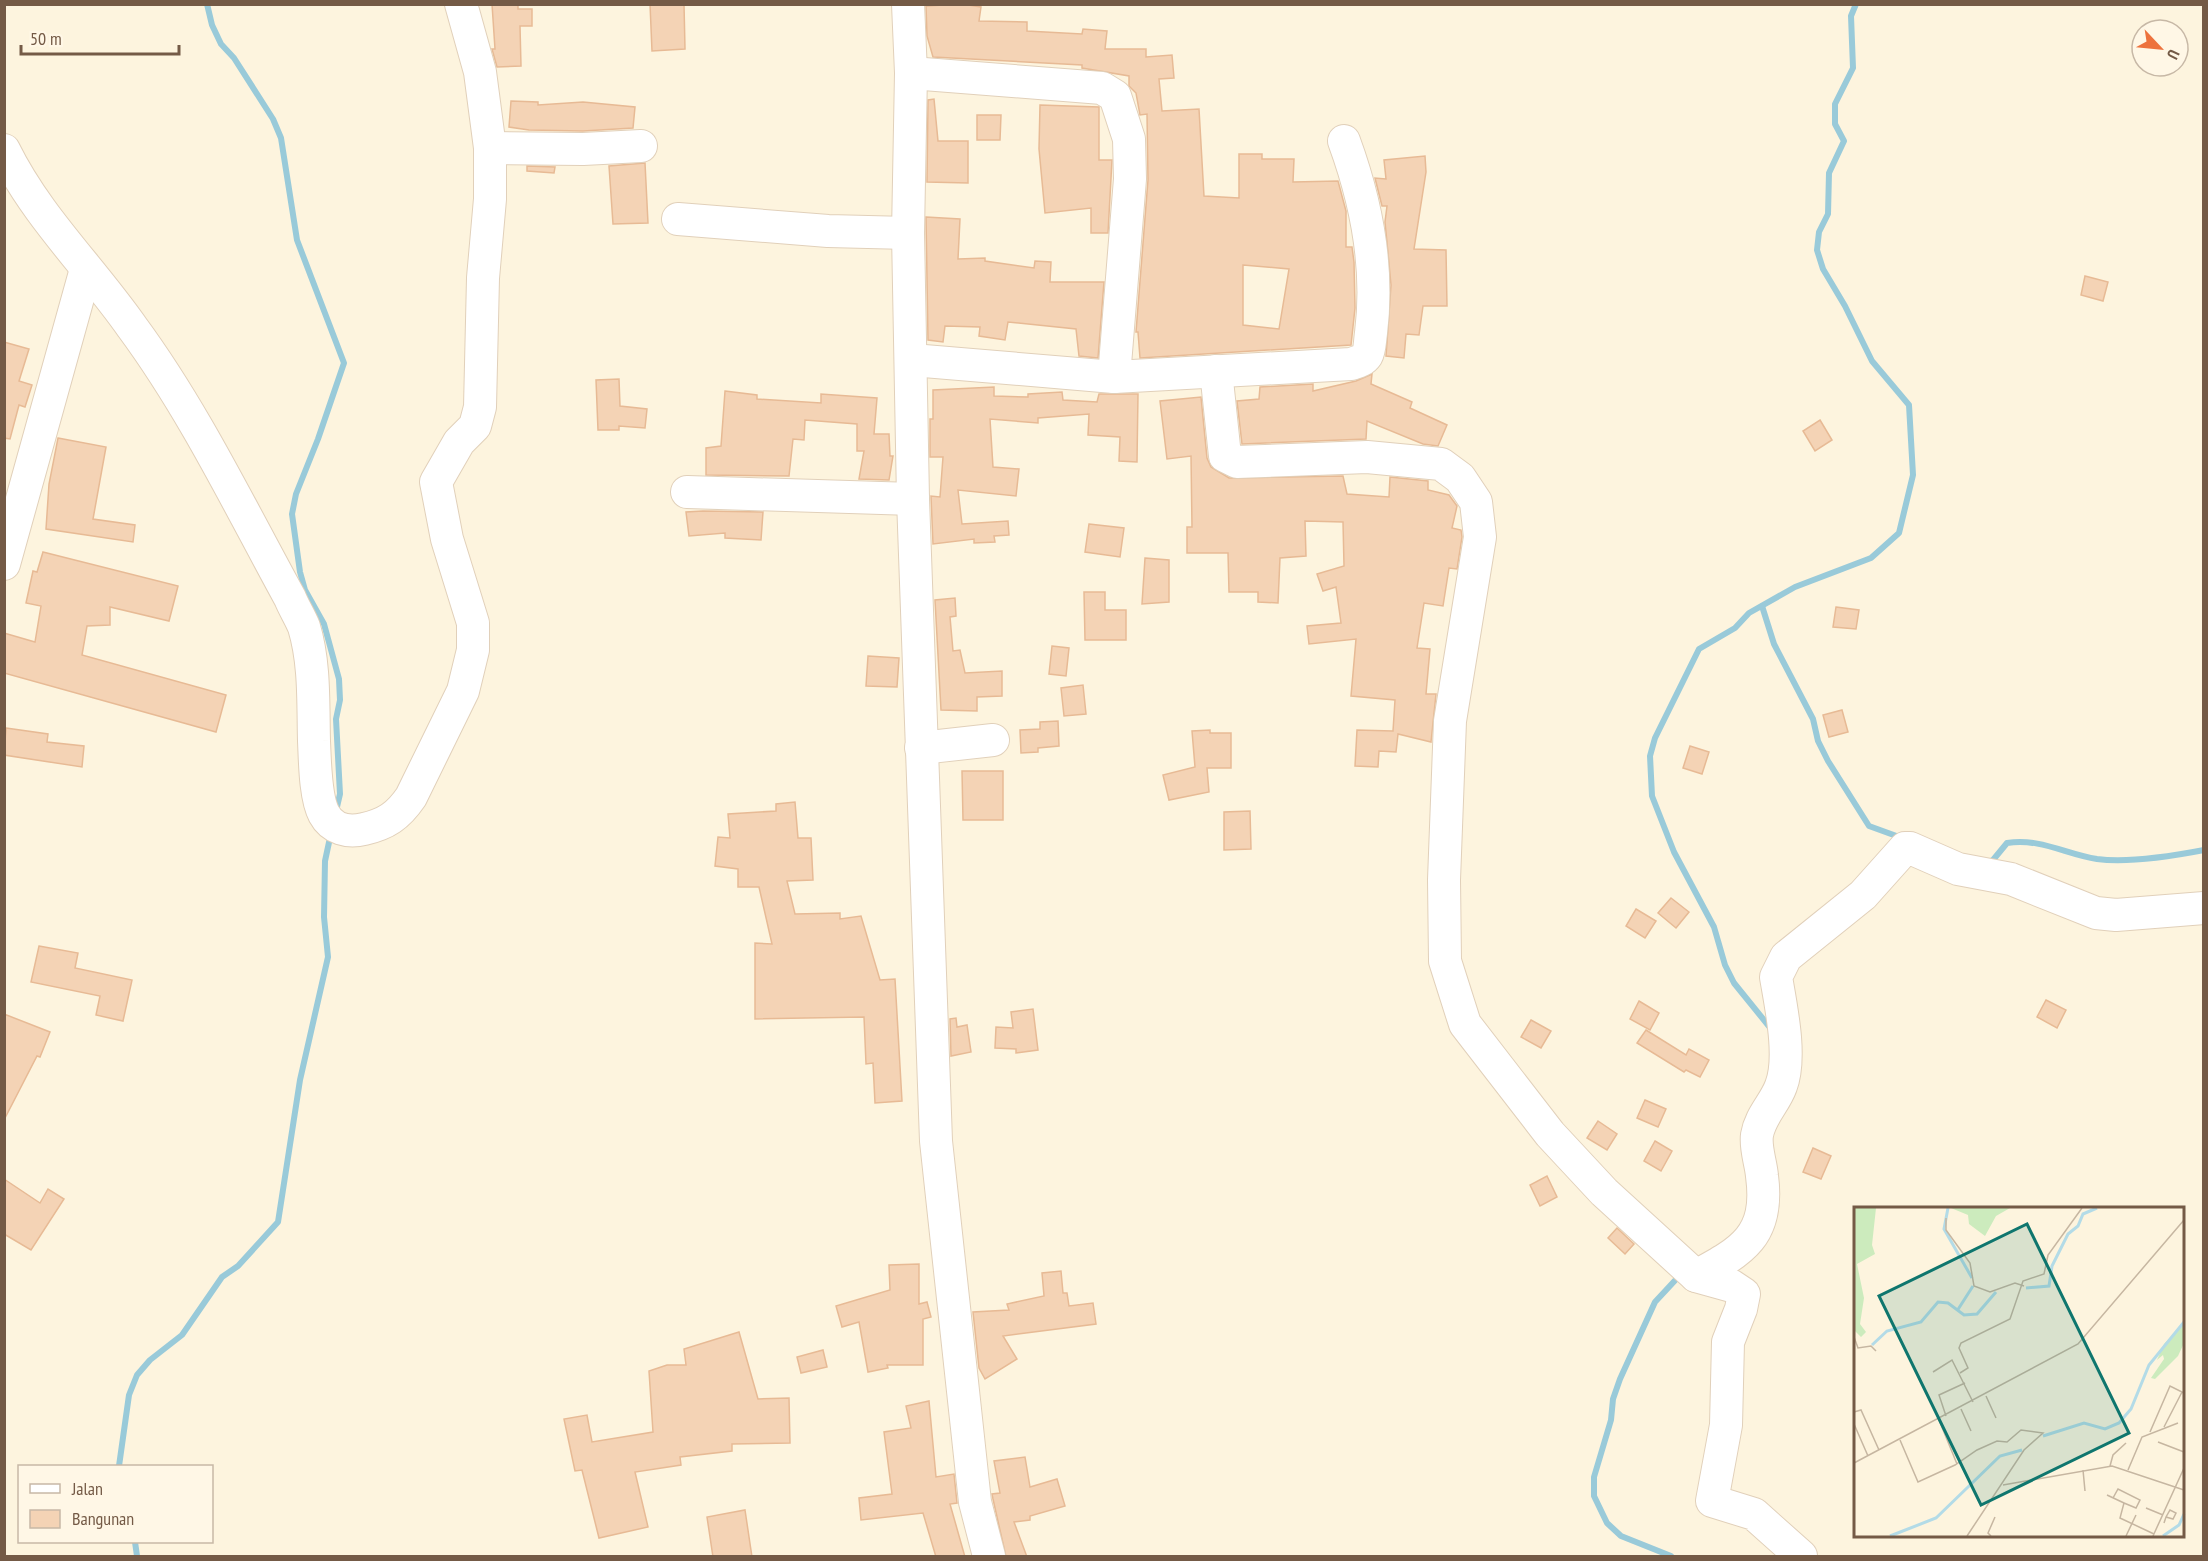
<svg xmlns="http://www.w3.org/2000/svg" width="2208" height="1561" font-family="'PT Sans Narrow',sans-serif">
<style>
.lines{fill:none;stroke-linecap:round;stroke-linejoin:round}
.stream{stroke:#99cad9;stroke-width:6}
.building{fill:#f4d3b5;stroke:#e7ba95;stroke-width:1.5;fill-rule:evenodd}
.minor-casing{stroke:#e1d0ba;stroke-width:34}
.minor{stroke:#fff;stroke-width:32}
.inset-river{fill:none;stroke:#b3dbe7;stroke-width:3}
.inset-road{fill:none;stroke:#c6b6a1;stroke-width:1.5}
.view{fill:#0f766e;fill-opacity:0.15;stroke:#0f766e;stroke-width:3}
.inset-edge{fill:none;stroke:#745a46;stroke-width:3}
</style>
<rect width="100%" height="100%" fill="#fdf4de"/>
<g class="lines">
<!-- stream -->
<g class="stream">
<polyline points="207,4 212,25 221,44 234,58 273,119 281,138 297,240 344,363 318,439 296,494 292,514 300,572 305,590 324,624 339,679 340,700 336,719 340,794 336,811"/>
<polyline points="1762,606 1774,644 1813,719 1818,741 1828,761 1869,826 1902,838"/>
<path d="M1988 862 1993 860 2007 843C2041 838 2065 854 2097 859 2128 863 2173 856 2204 850"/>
<polyline points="1772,1030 1734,983 1725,965 1714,927 1674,852 1652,796 1650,756 1655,738 1699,649 1735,628 1749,613 1795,587 1871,558 1899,533 1913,475 1909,405 1872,361 1845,306 1823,269 1817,250 1819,232 1828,214 1829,173 1844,141 1835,124 1835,104 1853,68 1851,16 1856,4"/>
<polyline points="119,1466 129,1395 137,1375 150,1360 182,1335 222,1277 238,1266 278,1222 300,1080 328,957 324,917 325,861 331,833"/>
<polyline points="135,1542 137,1556"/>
<polyline points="1671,1556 1621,1536 1607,1523 1594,1496 1594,1477 1611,1420 1613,1399 1620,1379 1655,1302 1681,1274"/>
</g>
</g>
<!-- building -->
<g class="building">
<polygon points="492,4 518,4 518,9 532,9 532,26 520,26 521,66 497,67 492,49 495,49"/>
<polygon points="650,4 684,4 685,49 652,51"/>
<path d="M962 4 981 7 979 21 1027 22V31L1082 34 1083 29 1107 31 1105 49H1146V57L1172 55 1174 78 1159 79 1162 111 1199 109 1204 196 1239 198V154H1262V159H1294L1293 182 1338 181 1346 211V247H1352L1354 262 1355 308 1351 345 1140 358 1138 332H1136L1148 180 1147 114 1140 115 1136 93 1129 86V76L1082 68V65L933 57 927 36 926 6ZM1243 265 1289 269 1279 329 1243 325Z"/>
<polygon points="934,99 938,141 968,141 968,183 927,182 928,100"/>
<polygon points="511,101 538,102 538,105 583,102 635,107 633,128 583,131 529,130 509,127"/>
<polygon points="1040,105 1099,107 1099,160 1112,160 1108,233 1091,233 1091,208 1045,213 1039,149"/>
<polygon points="977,115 1001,115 1000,140 977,140"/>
<polygon points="1425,156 1426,172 1414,249 1446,250 1447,306 1423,306 1419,335 1406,334 1404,358 1386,356 1391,285 1385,222 1387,206 1382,206 1375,178 1386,179 1384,160"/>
<polygon points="645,163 648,223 613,224 609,166"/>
<polygon points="527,166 555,167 554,173 527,171"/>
<polygon points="926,217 960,219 958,259 985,258 985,261 1034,268 1035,261 1051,262 1050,282 1104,282 1098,358 1079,356 1076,329 1008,322 1005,340 979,336 980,327 945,326 943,342 928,340"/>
<polygon points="2085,276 2108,282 2103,301 2081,295"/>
<polygon points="4,342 29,349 19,381 32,385 25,407 19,405 10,439 4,438"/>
<polygon points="1372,374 1371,384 1412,402 1410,408 1447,425 1438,446 1423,444 1367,421 1366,439 1242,444 1237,401 1259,399 1260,387 1313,384 1313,391 1356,381"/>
<polygon points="619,379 620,406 647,409 645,428 619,426 619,430 598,430 596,380"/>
<polygon points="994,387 994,396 1028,397 1028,394 1062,392 1063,400 1097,402 1099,394 1138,394 1137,462 1119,461 1120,437 1088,435 1089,414 1038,418 1038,423 990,419 993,467 1019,469 1016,496 958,490 962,524 1008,521 1009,535 994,536 995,542 974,543 974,539 933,544 931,496 940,497 943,457 930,457 930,419 933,419 933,390"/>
<polygon points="725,391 757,395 757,399 821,403 821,394 877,398 874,434 889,434 890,456 893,456 889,480 859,479 864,451 857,451 857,424 805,420 804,440 793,439 789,476 706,475 706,448 721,446"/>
<polygon points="1201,397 1207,458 1211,467 1229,478 1343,476 1347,494 1389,497 1390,477 1428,481 1428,490 1449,495 1457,506 1452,528 1461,530 1462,537 1457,569 1449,568 1443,606 1424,603 1417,648 1430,649 1426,694 1436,694 1431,742 1398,734 1396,752 1379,751 1378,767 1355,766 1357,730 1393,731 1395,700 1351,696 1356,639 1309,644 1307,626 1341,623 1336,587 1323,591 1317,574 1344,566 1343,522 1305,521 1306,556 1280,558 1278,603 1258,602 1258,592 1229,592 1228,553 1187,553 1187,527 1192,527 1191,456 1167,459 1160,401"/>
<polygon points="1820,420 1832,440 1815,451 1803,431"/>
<polygon points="58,438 106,447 93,519 135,525 133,542 46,529 49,484"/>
<polygon points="703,511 763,512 761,540 725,538 725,533 689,536 686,512"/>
<polygon points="1089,524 1124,528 1120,557 1085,552"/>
<polygon points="43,552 178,586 169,621 110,607 110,625 87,626 82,655 226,695 216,732 4,673 4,633 35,642 41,606 26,603 33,571 37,572"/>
<polygon points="1145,558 1169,560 1169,602 1142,604"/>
<polygon points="1084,592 1105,592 1105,610 1126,610 1126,640 1085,640"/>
<polygon points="955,598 956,616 950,617 953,651 960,650 965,673 1002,671 1002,696 977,697 977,711 941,710 935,600"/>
<polygon points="1836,607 1859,610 1856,629 1833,627"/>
<polygon points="1052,646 1069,648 1066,676 1049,674"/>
<polygon points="868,656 899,658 897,687 866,686"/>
<polygon points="1083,685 1086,714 1064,716 1061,688"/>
<polygon points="1842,710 1848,732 1829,737 1823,715"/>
<polygon points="1058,721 1059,746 1038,748 1038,752 1021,753 1020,730 1040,729 1040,722"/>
<polygon points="6,728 48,734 47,742 84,746 82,767 4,755"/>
<polygon points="1210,730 1210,733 1231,733 1231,768 1207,768 1209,792 1169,800 1163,775 1195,767 1192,731"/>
<polygon points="1690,746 1709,752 1702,774 1683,768"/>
<polygon points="962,771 1003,771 1003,820 963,820"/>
<polygon points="795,802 798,838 811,838 813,880 787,881 795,914 840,913 840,919 861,916 880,980 895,979 902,1101 875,1103 873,1063 866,1064 864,1017 755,1019 755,943 772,944 759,887 738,887 738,869 715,866 718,837 730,838 728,814 776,811 776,804"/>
<polygon points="1250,811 1251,849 1224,850 1224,812"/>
<polygon points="1671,898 1689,912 1676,928 1658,913"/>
<polygon points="1636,909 1656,921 1645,938 1626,926"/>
<polygon points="39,946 78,953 75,968 132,980 123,1021 96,1015 100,996 31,982"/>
<polygon points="2046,1000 2066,1010 2057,1028 2037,1017"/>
<polygon points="1639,1001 1659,1013 1650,1030 1630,1019"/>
<polygon points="1033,1009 1038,1050 1016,1053 1016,1049 995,1048 996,1027 1013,1028 1011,1012"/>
<polygon points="4,1014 50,1032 40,1057 37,1056 4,1120"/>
<polygon points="956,1018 957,1027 967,1025 971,1052 951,1056 950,1019"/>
<polygon points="1531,1020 1551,1031 1541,1048 1521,1037"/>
<polygon points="1646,1030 1686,1055 1689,1049 1709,1060 1700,1077 1686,1070 1684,1072 1637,1043"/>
<polygon points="1645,1100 1666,1109 1658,1127 1637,1118"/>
<polygon points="1598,1121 1617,1134 1607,1150 1587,1138"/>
<polygon points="1655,1141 1672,1151 1661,1171 1644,1161"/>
<polygon points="1813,1148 1831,1156 1821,1179 1803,1172"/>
<polygon points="1547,1176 1557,1197 1540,1206 1530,1185"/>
<polygon points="4,1179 40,1203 48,1189 64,1199 31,1250 4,1234"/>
<polygon points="1617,1228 1634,1244 1625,1254 1608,1238"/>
<polygon points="919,1264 919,1304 927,1302 931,1317 923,1319 923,1365 887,1365 888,1368 868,1372 859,1322 842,1327 836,1306 890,1290 889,1265"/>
<polygon points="1061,1271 1063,1293 1067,1293 1069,1306 1093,1303 1096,1324 1003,1336 1017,1359 985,1379 979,1368 973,1312 1009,1310 1007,1304 1044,1296 1042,1273"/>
<polygon points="739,1332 758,1399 789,1398 790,1443 732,1444 732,1451 680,1457 681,1465 635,1472 648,1527 599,1538 582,1470 575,1471 564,1419 587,1415 592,1442 653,1432 649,1371 667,1365 686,1365 684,1349"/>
<polygon points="823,1350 827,1367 801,1373 797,1357"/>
<polygon points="929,1401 936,1477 954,1474 957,1503 950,1504 965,1557 936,1557 923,1513 861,1520 859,1498 892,1494 884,1432 911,1428 906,1406"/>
<polygon points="1025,1457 1030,1487 1057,1479 1065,1506 1030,1516 1030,1520 1014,1522 1027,1557 1006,1557 993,1499 992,1494 1000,1493 994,1461"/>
<polygon points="745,1510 752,1557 713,1557 707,1517"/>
</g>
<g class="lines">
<!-- minor casing -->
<g class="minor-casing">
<g id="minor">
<polyline points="908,4 911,73 908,233 913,499 936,1141 975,1502 989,1556"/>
<polyline points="911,73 1102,88 1115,96 1129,139 1130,179 1114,377"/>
<polyline points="490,148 583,149 641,146"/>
<path d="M4 150C37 217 90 267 132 327 194 411 240 507 290 598 294 608 300 617 304 627 315 663 313 704 314 741 315 761 315 797 324 814 332 829 348 833 364 829 386 824 398 816 411 797L463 691 473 650V623L447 539 436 482 459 442 475 426 480 407 483 278 490 199V148L480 72 461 4"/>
<polyline points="678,219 828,231 908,233"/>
<path d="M912 360 1114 377 1351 364C1357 362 1363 361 1367 355 1370 350 1370 339 1371 333 1379 269 1366 201 1344 141"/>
<polyline points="1216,371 1225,456 1237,462 1367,457 1441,464 1460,478 1476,502 1480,537 1450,721 1444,880 1445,961 1465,1024 1550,1134 1604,1192 1696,1276 1732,1286 1744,1294 1741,1309 1728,1342 1726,1425 1712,1501 1754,1514 1801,1556"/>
<polyline points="687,492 913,499"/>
<polyline points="4,564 86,269"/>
<polyline points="921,748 993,740"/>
<path d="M1696 1276C1742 1251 1770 1236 1762 1176 1761 1163 1755 1148 1757 1135 1760 1116 1775 1103 1781 1086 1792 1057 1781 1007 1776 977L1786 957 1863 895 1905 848H1910L1958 869 2011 879 2096 913 2116 915 2204 908"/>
</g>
</g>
<!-- minor -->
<use href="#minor" class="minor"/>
</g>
<!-- overview -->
<g transform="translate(1854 1207)">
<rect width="330" height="330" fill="#fdf4de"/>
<path d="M0 1H22L18 38 21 47 3 57 10 91 6 117 12 125 7 130 0 123ZM97 1H156L142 9 131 29 115 17 114 8ZM330 116V136L324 149 301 172 297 171 310 152 309 148 303 153 310 137Z" fill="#ccebbd"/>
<path class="inset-river" d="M94 1 90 22 118 71M172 81 195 79 198 59 214 27 224 19 229 7 243 1M103 104 119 79M18 138 33 124 67 115 84 95 94 96 110 108 123 107 142 85M189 229 230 216 251 222 265 216 277 202 295 158 330 115M36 329 82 311 146 249 168 243M309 329 325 318 330 307"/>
<path class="inset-road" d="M92 11V23L116 56 120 79 136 85 161 76 170 79M0 130 4 141 17 139 22 144M79 165 98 153 119 195M106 166 114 161 105 141 107 136 156 112 169 74 190 67 194 48 228 1M132 189 142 211M107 202 117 224M0 205 7 203 25 243M92 209 85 188 111 176M85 213 103 257M0 217 14 249M310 220 328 185M296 225 316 179 330 186M46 233 64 275 101 258 123 243 143 234 153 235 167 223 189 226 170 243 113 329M304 235 330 245M0 256 224 137 330 13M256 259 259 248 272 236M229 263 231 284M274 263 288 230 324 216M149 278 258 259 330 283M253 288 270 296 266 311 300 327M259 291 264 282 286 293 282 301 270 296M292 301 309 308M310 316 312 310 316 303 322 306 319 312 312 310M137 329 134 326 141 310M272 329 282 308M299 329 330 261"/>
<path class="view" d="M173 17 275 226 127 298 25 89Z"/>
<rect width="330" height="330" class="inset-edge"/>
</g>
<!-- border -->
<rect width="2208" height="1561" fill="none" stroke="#745a46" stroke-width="12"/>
<!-- legend -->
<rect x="18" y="1465" width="195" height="78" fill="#fff7e6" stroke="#c7b8a6" stroke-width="1.5"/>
<rect x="30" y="1484" width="30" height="9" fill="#ffffff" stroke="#c7b8a6" stroke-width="1.5"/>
<text x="72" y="1495" font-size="18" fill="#745a46">Jalan</text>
<rect x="30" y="1510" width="30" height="18" fill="#f4d3b5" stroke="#c7b8a6" stroke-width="1.5"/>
<text x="72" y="1525" font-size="18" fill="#745a46">Bangunan</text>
<!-- north arrow -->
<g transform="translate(2160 48) rotate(116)"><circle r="28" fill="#fff7e6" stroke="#c7b8a6" stroke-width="1.5"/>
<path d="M0-4.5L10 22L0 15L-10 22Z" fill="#ed723d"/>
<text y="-9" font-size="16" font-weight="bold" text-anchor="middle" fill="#745a46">U</text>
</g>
<!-- scale -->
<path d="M21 45v9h158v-9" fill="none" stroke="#745a46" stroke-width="3"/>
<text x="30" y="45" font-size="18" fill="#745a46" stroke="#fff7e6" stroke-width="4.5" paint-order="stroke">50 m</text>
</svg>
